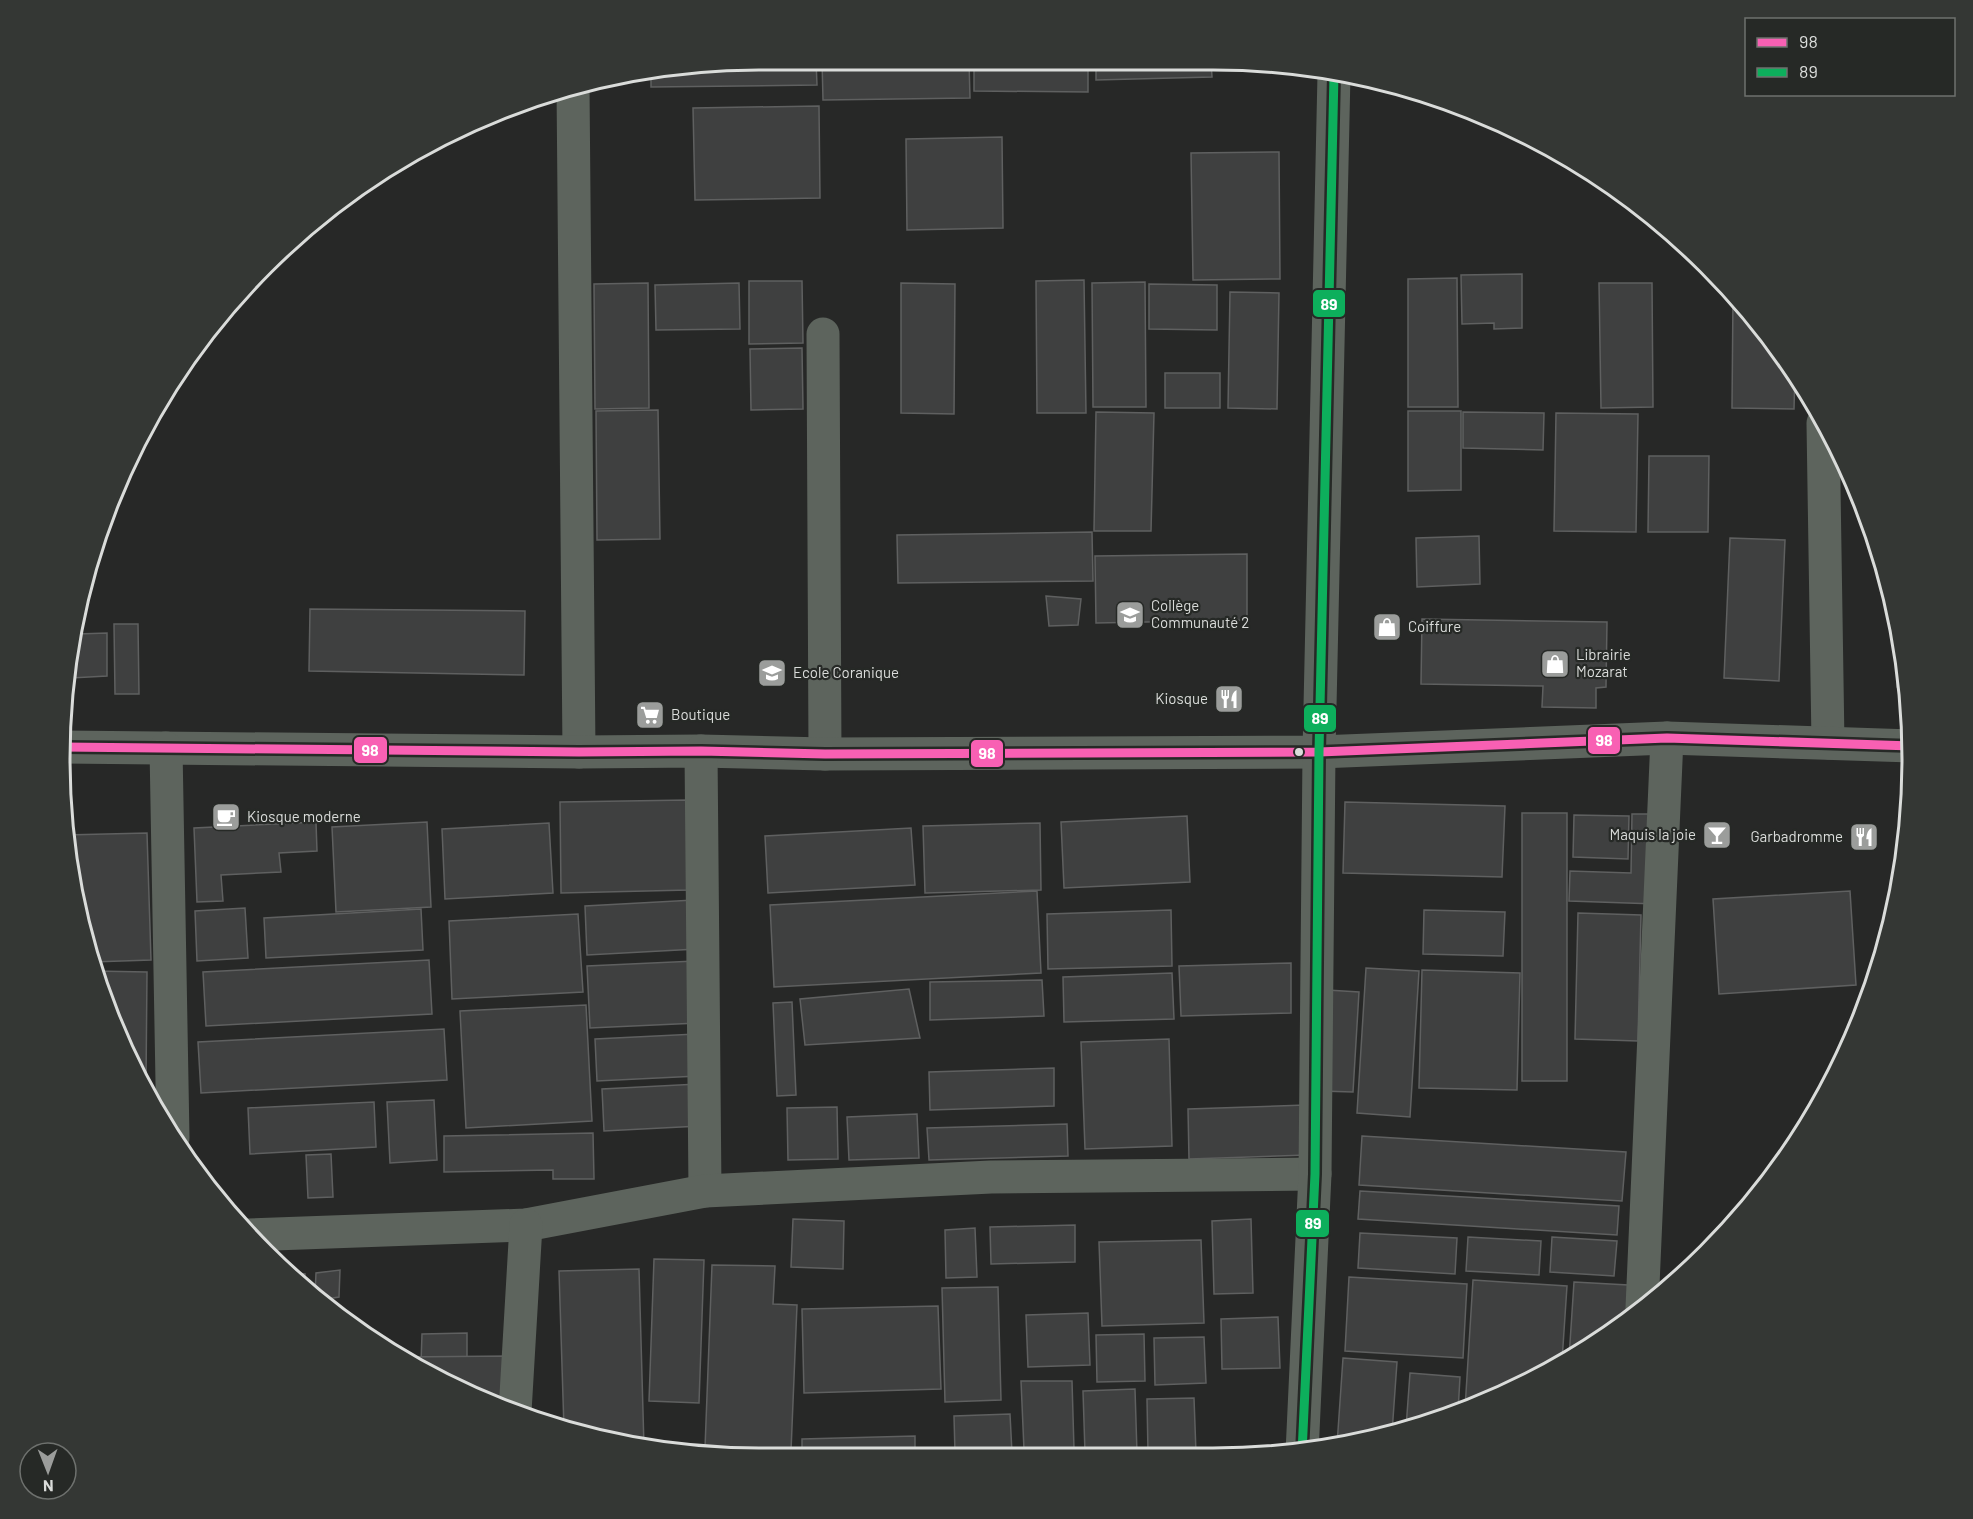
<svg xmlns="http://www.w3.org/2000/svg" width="1973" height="1519" font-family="Barlow,sans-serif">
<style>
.building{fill:#3f4040;stroke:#5f6060;stroke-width:1.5}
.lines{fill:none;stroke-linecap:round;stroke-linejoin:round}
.minor{stroke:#5d645d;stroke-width:33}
.bus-1-casing{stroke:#262926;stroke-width:14}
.bus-2-casing{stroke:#262926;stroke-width:14}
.bus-1{stroke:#f860b3;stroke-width:9}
.bus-2{stroke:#0daf5c;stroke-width:9}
.bus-dot{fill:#dadcda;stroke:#262926;stroke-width:2}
.labels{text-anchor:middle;stroke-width:4.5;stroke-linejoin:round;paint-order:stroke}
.poi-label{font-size:15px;fill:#dadcda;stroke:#262926;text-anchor:start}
.rim{fill:none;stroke:#dadcda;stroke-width:3}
.line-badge{stroke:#262926;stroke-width:2}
.badge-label{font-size:16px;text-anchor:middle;font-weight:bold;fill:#fff}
</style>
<rect width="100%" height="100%" fill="#272827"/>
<!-- building -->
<g class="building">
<polygon points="760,60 816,60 817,85 651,87 651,74"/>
<polygon points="822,60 969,61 970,98 823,100"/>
<polygon points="974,61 1088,61 1088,92 974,91"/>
<polygon points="1096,61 1211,61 1212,77 1096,80"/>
<polygon points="819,106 820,198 695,200 693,108"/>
<polygon points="1002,137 1003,228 907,230 906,139"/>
<polygon points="1279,152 1280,279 1193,280 1191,153"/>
<polygon points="1522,274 1522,328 1494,329 1494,323 1462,324 1461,275"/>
<polygon points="1457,278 1458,407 1408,407 1408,279"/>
<polygon points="1084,280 1086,413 1037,413 1036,281"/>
<polygon points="749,281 802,281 803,343 749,344"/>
<polygon points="1145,282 1146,407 1093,407 1092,283"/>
<polygon points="648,283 649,408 595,409 594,284"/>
<polygon points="739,283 740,329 656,330 655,285"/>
<polygon points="901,283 955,284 954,414 901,413"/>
<polygon points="1599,283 1652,283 1653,407 1601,408"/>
<polygon points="1149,284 1217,285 1217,330 1149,329"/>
<polygon points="1230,292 1279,293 1277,409 1228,408"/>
<polygon points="1733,295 1795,371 1794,409 1732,408"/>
<polygon points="802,348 803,409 751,410 750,349"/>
<rect x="1165" y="373" width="55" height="35"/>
<polygon points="658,410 660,539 597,540 596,411"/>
<polygon points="1408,411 1461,411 1461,490 1408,491"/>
<polygon points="1096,412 1154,413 1151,531 1094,531"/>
<polygon points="1463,412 1544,413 1543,450 1463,448"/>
<polygon points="1556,413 1638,414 1636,532 1554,531"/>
<polygon points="1649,456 1709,456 1708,532 1648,532"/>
<polygon points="1092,532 1093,581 898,583 897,535"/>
<polygon points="1479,536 1480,584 1417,587 1416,538"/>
<polygon points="1730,538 1785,540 1779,681 1724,678"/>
<polygon points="1247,554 1247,620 1096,623 1095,556"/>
<polygon points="1046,596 1081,599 1078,625 1049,626"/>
<polygon points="310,609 525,611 524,675 309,671"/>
<polygon points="1897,613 1900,623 1906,687 1897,687"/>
<polygon points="1422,619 1607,622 1606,687 1596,688 1596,708 1542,707 1543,686 1421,684"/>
<polygon points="114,624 138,624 139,694 115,694"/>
<polygon points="107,633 107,676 71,678 77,634"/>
<polygon points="688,800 689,890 561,893 560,802"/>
<polygon points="1345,802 1505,806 1502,877 1343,873"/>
<rect x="1522" y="813" width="45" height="268"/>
<polygon points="1632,814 1658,814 1656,904 1569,901 1570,871 1631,873"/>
<polygon points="1574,815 1629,816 1628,859 1573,857"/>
<polygon points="1187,816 1190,882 1064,888 1061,822"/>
<polygon points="316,822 317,851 279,853 281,872 221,875 223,901 197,902 194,828"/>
<polygon points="427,822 431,907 336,912 332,827"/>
<polygon points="549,823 553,893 445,899 442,829"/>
<polygon points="1040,823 1041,890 925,893 923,826"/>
<polygon points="911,828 915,885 768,893 765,836"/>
<polygon points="147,833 151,960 92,962 66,851 65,835"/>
<polygon points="1037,891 1041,973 774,987 770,905"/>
<polygon points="1850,891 1856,985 1719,994 1713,899"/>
<polygon points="694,900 697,949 587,955 585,906"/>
<polygon points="245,908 248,958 197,961 195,911"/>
<polygon points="421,909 423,950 266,958 264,918"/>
<polygon points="1171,910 1172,966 1048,969 1047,914"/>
<polygon points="1424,910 1505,912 1503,956 1423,954"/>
<polygon points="1578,913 1641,915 1638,1041 1575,1039"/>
<polygon points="578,914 583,992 452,999 449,921"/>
<polygon points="429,960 432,1014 206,1026 203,972"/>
<polygon points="695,961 698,1023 590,1028 587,966"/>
<polygon points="1291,963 1291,1013 1181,1016 1179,966"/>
<polygon points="1366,968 1419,971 1410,1117 1357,1113"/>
<polygon points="1422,970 1520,973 1517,1090 1419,1088"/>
<polygon points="94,971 147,972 146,1083 97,984"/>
<polygon points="1172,973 1174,1019 1064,1022 1063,977"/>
<polygon points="1042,980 1044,1016 930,1020 930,982"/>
<polygon points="909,989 920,1038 805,1045 800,999"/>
<polygon points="1327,990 1359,992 1353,1092 1320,1091"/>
<polygon points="792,1002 796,1095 777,1096 773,1003"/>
<polygon points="586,1005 592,1121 466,1128 460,1011"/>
<polygon points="444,1029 447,1080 201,1093 198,1042"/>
<polygon points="696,1034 698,1076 597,1081 595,1039"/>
<polygon points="1169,1039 1172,1146 1085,1149 1081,1042"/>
<polygon points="1054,1068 1054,1106 930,1110 929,1072"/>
<polygon points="698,1084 700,1126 604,1131 602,1089"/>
<polygon points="434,1100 437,1160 390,1163 387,1102"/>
<polygon points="374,1102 376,1147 250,1154 248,1108"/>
<polygon points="1305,1105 1307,1155 1189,1159 1188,1109"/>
<polygon points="837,1107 838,1159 788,1160 787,1108"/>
<polygon points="917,1114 919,1158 849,1160 847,1117"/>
<polygon points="1067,1124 1068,1156 929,1160 927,1128"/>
<polygon points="593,1133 594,1179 553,1179 553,1170 444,1172 444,1136"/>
<polygon points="1362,1136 1626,1152 1622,1201 1359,1185"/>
<polygon points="331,1154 333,1197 308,1198 306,1155"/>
<polygon points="1360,1191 1619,1206 1617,1235 1358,1219"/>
<polygon points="793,1219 844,1221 843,1269 791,1267"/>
<polygon points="1251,1219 1253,1293 1214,1294 1212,1221"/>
<polygon points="1075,1225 1075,1262 991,1264 990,1227"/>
<polygon points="975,1228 977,1277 946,1278 945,1230"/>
<polygon points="1360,1233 1457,1238 1455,1274 1358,1268"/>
<polygon points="1468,1237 1541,1241 1539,1275 1466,1271"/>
<polygon points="1552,1237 1617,1241 1614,1276 1550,1272"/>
<polygon points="1201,1240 1204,1323 1102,1326 1099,1242"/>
<polygon points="654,1259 704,1260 699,1403 649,1401"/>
<polygon points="712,1265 775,1266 773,1304 797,1305 791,1451 705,1448"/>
<polygon points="639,1269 644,1447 564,1429 559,1271"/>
<polygon points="340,1270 339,1297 320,1300 315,1295 316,1273"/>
<polygon points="286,1272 305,1274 305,1287"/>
<polygon points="1349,1277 1467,1284 1463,1358 1345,1351"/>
<polygon points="1473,1280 1567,1286 1562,1361 1465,1409"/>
<polygon points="1574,1282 1628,1285 1626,1322 1602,1341 1569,1358"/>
<polygon points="998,1287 1001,1400 945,1402 942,1288"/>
<polygon points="938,1306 941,1389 804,1393 802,1309"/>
<polygon points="1088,1313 1090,1365 1028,1367 1026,1315"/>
<polygon points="1278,1317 1280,1368 1222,1369 1221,1319"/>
<polygon points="467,1333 467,1362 421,1363 422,1334"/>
<polygon points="1144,1334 1145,1381 1097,1382 1096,1335"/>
<polygon points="1204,1337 1206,1383 1155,1385 1154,1338"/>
<polygon points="508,1356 505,1407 402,1357"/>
<polygon points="1343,1358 1397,1362 1392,1433 1337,1445"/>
<polygon points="1410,1373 1460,1377 1458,1412 1439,1422 1406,1428"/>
<polygon points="1021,1381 1072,1381 1074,1449 1024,1450"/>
<polygon points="1135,1389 1137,1453 1085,1453 1083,1391"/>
<polygon points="1194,1398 1196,1453 1148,1453 1147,1399"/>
<polygon points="1010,1414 1012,1453 955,1453 954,1416"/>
<polygon points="915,1436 915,1453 802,1453 802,1439"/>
</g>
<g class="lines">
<!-- minor -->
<g class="minor">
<polyline points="573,86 579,752"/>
<polyline points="823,334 825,754"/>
<polyline points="1823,423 1828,743"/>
<polyline points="62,747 579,752 701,751 825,754 1319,752 1667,738 1912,746"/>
<polyline points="166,748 173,1138"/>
<polyline points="701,751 705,1191"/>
<polyline points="249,1235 526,1225 705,1191 991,1177 1315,1174"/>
<polyline points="1642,1308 1667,738"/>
<polyline points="515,1412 526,1225"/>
<polyline points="1302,1453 1315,1174 1319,752 1334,74"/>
</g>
<!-- bus-1 casing -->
<g class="bus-1-casing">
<polyline id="bus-1" points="62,747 579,752 701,751 825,754 1319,752 1667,738 1912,746"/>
</g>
<!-- bus-2 casing -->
<g class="bus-2-casing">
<polyline id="bus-2" points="1302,1453 1315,1174 1319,752 1334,74"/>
</g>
<!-- bus-1 -->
<use href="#bus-1" class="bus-1"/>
<!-- bus-2 -->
<use href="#bus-2" class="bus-2"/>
</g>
<!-- icons -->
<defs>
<g id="school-square" transform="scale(1.5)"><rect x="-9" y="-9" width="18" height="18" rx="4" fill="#9b9d9b" stroke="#262926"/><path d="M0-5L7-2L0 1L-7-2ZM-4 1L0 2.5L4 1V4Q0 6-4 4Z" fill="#fff"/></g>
<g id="shop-square" transform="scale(1.5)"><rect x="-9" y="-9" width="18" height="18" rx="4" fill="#9b9d9b" stroke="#262926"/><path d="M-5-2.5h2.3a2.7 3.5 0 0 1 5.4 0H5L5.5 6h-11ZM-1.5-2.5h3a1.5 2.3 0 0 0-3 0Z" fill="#fff"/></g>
<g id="restaurant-square" transform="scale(1.5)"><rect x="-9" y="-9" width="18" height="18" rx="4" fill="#9b9d9b" stroke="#262926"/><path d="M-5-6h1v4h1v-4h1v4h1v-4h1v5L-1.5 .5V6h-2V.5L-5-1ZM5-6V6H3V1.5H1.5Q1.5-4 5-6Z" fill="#fff"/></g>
<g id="supermarket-square" transform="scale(1.5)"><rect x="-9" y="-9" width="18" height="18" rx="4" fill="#9b9d9b" stroke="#262926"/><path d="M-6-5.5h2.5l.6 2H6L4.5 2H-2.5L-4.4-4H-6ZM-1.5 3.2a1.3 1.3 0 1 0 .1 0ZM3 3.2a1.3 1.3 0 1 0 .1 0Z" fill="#fff"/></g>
<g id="cafe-square" transform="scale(1.5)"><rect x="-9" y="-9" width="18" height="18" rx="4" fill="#9b9d9b" stroke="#262926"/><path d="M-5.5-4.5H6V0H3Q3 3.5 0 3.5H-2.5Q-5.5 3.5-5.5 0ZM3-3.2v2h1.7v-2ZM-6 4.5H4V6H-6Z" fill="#fff"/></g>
<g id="bar-square" transform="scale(1.5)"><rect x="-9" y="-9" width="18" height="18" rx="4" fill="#9b9d9b" stroke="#262926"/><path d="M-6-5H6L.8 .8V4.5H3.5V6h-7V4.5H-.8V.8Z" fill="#fff"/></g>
</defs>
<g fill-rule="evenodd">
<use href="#school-square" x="1130" y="615"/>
<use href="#shop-square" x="1387" y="627"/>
<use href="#shop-square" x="1555" y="664"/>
<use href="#school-square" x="772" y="673"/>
<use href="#restaurant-square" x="1229" y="699"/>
<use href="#supermarket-square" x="650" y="715"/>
<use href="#cafe-square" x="226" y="817"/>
<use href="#bar-square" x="1717" y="835"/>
<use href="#restaurant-square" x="1864" y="837"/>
</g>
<!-- markers -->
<circle class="bus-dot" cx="1299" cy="752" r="5"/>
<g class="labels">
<!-- poi labels -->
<g class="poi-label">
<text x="1151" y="611">Collège<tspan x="1151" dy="17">Communauté 2</tspan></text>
<text x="1408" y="632">Coiffure</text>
<text x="1576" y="660">Librairie<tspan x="1576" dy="17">Mozarat</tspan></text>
<text x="793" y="678">Ecole Coranique</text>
<text x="1208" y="704" text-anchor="end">Kiosque</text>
<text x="671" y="720">Boutique</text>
<text x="247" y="822">Kiosque moderne</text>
<text x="1696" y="840" text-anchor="end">Maquis la joie</text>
<text x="1843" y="842" text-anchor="end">Garbadromme</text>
</g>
</g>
<!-- crop -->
<path d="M0 0H1973V1519H0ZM759 70H1213A689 689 0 0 1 1902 759V759A689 689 0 0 1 1213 1448H759A689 689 0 0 1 70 759V759A689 689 0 0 1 759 70Z" fill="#343734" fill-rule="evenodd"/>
<path class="rim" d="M759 70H1213A689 689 0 0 1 1902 759V759A689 689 0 0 1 1213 1448H759A689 689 0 0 1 70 759V759A689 689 0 0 1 759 70Z"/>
<g class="line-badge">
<rect x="1312" y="289" width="34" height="29" rx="6" fill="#0daf5c"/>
<rect x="1303" y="704" width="34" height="29" rx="6" fill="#0daf5c"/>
<rect x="1587" y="726" width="34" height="29" rx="6" fill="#f860b3"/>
<rect x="353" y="736" width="35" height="28" rx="6" fill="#f860b3"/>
<rect x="970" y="739" width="34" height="29" rx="6" fill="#f860b3"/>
<rect x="1295" y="1209" width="35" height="29" rx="6" fill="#0daf5c"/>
</g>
<g class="badge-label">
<text x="1329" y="310">89</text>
<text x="1320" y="724">89</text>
<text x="1604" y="746">98</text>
<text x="370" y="756">98</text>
<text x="987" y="759">98</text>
<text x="1313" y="1229">89</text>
</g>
<!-- legend -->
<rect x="1745" y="18" width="210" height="78" fill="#262926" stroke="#6e716e" stroke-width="1.5"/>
<rect x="1757" y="38" width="30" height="9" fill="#f860b3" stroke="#6e716e" stroke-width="1.5"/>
<text x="1799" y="48" font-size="18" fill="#dadcda">98</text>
<rect x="1757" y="68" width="30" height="9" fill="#0daf5c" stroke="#6e716e" stroke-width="1.5"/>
<text x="1799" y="78" font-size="18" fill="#dadcda">89</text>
<!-- north arrow -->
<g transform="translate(48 1471) rotate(179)"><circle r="28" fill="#262926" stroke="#6e716e" stroke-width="1.5"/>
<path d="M0-4.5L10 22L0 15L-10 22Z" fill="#9b9d9b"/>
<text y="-9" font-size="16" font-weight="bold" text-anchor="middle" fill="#dadcda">N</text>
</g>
</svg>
